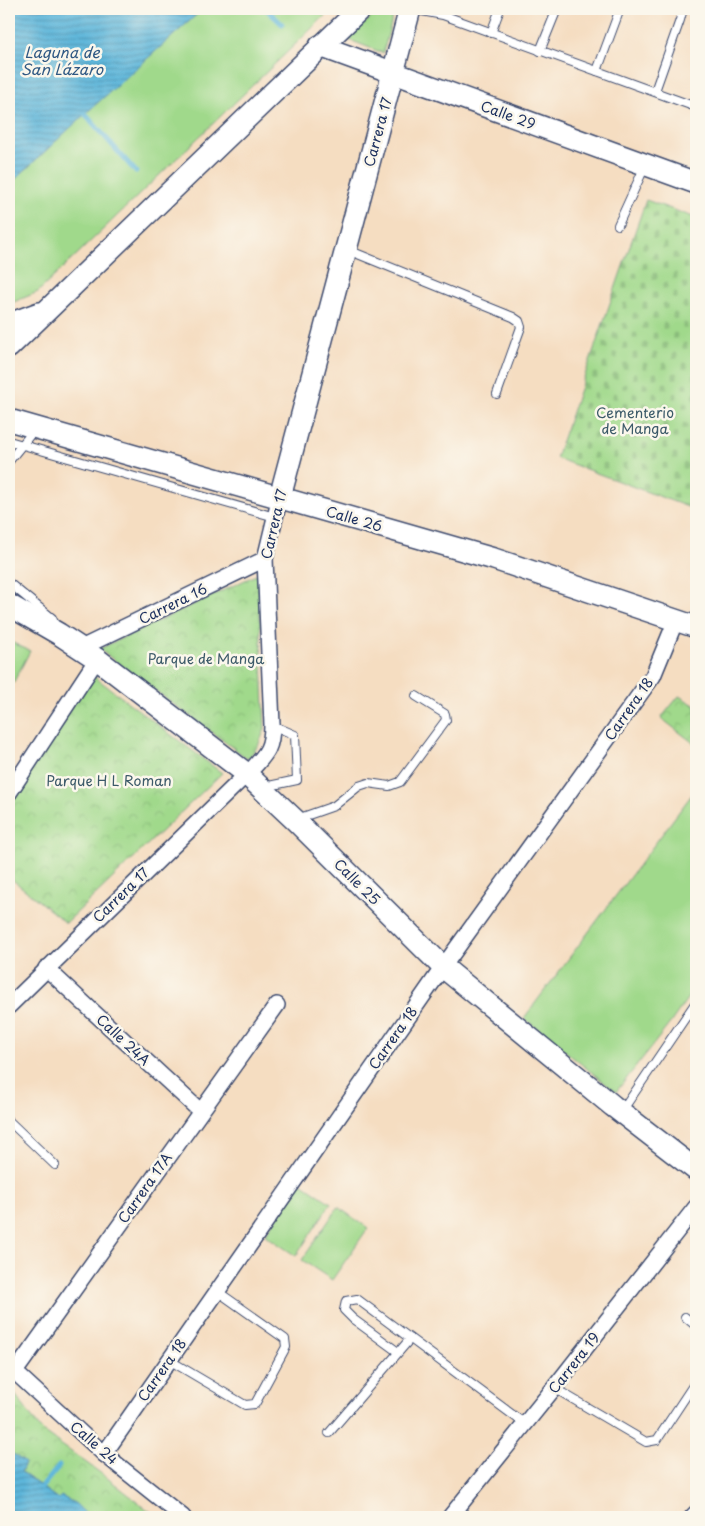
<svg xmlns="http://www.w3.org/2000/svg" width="705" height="1526" font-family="'Playpen Sans',sans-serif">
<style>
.grass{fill:#a0d98b;stroke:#5e8474}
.cemetery{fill:url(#cemetery-stones);stroke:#5e8474}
.park{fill:url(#park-crowns);stroke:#5e8474}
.water{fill:url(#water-rules);stroke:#3c729c}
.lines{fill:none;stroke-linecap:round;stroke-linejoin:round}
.stream{stroke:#5db6da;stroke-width:5}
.lane-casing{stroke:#3c496d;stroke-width:10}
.street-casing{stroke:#3c496d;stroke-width:18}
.secondary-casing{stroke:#3c496d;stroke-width:24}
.lane{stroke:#fff;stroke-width:8}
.street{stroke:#fff;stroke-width:15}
.secondary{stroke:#fff;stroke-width:21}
.labels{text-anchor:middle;stroke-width:5;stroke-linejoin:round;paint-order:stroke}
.street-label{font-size:14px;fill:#1b2f5e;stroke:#fbf7ec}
.park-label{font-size:14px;fill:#3c5a69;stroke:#fbf7ec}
.water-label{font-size:15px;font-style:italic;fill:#2f5883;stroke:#fbf7ec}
</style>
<defs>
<pattern id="cemetery-stones" width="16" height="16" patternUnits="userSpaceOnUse" patternTransform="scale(1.25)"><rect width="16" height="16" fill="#a0d98b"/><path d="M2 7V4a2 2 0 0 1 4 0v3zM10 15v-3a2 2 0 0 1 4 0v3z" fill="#89bb7a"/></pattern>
<pattern id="park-crowns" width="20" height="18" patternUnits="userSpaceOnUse" patternTransform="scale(1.25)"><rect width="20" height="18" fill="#a0d98b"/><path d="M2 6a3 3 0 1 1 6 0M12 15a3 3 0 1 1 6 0" fill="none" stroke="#89bb7a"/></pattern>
<pattern id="water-rules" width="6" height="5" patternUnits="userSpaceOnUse" patternTransform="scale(1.25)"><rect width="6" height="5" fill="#5db6da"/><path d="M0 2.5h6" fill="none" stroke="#4c94b4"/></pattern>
</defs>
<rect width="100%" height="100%" fill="#fbf7ec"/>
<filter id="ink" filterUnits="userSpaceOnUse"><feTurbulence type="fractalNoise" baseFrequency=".02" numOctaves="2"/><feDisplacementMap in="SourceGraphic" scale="10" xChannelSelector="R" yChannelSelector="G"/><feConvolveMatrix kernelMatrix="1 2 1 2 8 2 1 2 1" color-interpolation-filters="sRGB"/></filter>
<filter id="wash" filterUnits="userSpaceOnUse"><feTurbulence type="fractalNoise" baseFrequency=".0096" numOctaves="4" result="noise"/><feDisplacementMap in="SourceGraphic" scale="20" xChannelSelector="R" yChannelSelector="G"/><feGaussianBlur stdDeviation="1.12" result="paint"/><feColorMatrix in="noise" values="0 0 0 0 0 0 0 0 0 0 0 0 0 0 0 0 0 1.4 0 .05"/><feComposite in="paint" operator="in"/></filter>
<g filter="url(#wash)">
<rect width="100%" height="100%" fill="#f5ddc1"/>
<!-- grass -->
<g class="grass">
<polygon points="203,9 332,9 38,292 9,304 9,185 85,114"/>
<polygon points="380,9 395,9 383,53 347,39"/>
<polygon points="9,641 30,651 9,691"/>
<polygon points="696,789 696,986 671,1022 616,1092 524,1018"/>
<polygon points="300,1182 331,1203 296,1256 265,1235"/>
<polygon points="338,1207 368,1228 332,1280 302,1260"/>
</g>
<!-- cemetery -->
<polygon class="cemetery" points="646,200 696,218 696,510 556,458"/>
<!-- park -->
<g class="park">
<polygon points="258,574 265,729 258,746 248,759 99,649"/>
<polygon points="92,675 222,773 66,923 9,877 9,801"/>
<polygon points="679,696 696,706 696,745 661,718"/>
<polygon points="9,1386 41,1430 106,1477 157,1517 89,1517 75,1504 58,1499 21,1472 25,1463 9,1451"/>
</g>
<!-- water -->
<g class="water">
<polygon points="9,9 203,9 85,114 9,185"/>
<polygon points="9,1451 25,1463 21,1472 58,1499 61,1496 76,1504 89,1517 9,1517"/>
</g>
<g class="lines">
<!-- stream -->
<g class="stream">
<polyline points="266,9 282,24"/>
<polyline points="85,114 136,172"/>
<polyline points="41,1488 59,1466"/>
</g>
</g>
</g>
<g filter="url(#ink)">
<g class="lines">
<!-- lane casing -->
<g class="lane-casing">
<g id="lane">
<polyline points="411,9 443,15 696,107"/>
<polyline points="491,33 500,9"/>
<polyline points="540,51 557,9"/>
<polyline points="597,71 620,9"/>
<polyline points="655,91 680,20 683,9"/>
<polyline points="618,225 645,166"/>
<polyline points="348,250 513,317 519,321 521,327 497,394"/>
<polyline points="9,441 275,517"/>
<polyline points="9,461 34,430"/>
<polyline points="9,583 52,618 55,625"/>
<polyline points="264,787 297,780 295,735 272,725"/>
<polyline points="297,819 334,806 359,786 368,783 389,786 400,782 446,720 445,714 416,696"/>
<polyline points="622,1111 696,1002"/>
<polyline points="9,1121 55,1165"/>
<polyline points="685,1317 696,1326"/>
<polyline points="398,1352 353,1319 344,1310 346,1301 357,1299 525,1424"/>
<polyline points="169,1360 245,1405 255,1404 286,1347 285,1339 217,1291"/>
<polyline points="554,1388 646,1442 657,1440 696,1381"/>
<polyline points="329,1433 410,1339"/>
</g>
</g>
<!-- street casing -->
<g class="street-casing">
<g id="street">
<polyline points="81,648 265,559"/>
<polyline points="9,793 97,659"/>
<polyline points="46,968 200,1111"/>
<path d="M9 1006 253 768C267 753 272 747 272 725L265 559 280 497"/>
<polyline points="10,1365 15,1372 104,1454 183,1517"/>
<polyline points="15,1372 277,1005"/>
<polyline points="104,1454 443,967 653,676 676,620"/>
<polyline points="450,1517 554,1388 696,1207"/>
<polyline points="692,1517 696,1513"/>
</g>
</g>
<!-- secondary casing -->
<g class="secondary-casing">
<g id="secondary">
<polyline points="320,46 696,183"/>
<polyline points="9,324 39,313"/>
<polyline points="9,347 360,9"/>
<polyline points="9,420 494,559 696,627"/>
<polyline points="280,497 410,9"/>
<polyline points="9,605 59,634 97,659 243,771 295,820 443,967 613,1106 696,1170"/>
</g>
</g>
<!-- lane -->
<use href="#lane" class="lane"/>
<!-- street -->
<use href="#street" class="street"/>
<!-- secondary -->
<use href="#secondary" class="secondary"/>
</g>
</g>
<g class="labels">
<!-- street labels -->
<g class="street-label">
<text transform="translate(508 115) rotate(20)" y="5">Calle 29</text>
<text transform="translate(378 132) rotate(-75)" y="5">Carrera 17</text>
<text transform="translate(354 519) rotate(16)" y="5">Calle 26</text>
<text transform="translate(274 524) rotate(-77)" y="5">Carrera 17</text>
<text transform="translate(173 604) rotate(-26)" y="5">Carrera 16</text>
<text transform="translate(629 709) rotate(-55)" y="5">Carrera 18</text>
<text transform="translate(357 882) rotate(45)" y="5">Calle 25</text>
<text transform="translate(121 895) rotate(-44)" y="5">Carrera 17</text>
<text transform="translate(393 1038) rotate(-55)" y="5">Carrera 18</text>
<text transform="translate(123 1040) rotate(43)" y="5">Calle 24A</text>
<text transform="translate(145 1188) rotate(-55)" y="5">Carrera 17A</text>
<text transform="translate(574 1363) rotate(-52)" y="5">Carrera 19</text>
<text transform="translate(162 1370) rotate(-55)" y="5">Carrera 18</text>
<text transform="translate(94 1443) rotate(41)" y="5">Calle 24</text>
</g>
<!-- park labels -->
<g class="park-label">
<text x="635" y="418">Cementerio<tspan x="635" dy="16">de Manga</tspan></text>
<text x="206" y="664">Parque de Manga</text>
<text x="109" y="786">Parque H L Roman</text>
</g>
<!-- water labels -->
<g class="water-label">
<text x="62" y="58">Laguna de<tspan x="62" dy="17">San Lázaro</tspan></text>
</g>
</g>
<!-- margin -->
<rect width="705" height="1526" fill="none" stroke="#fbf7ec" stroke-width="30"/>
</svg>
